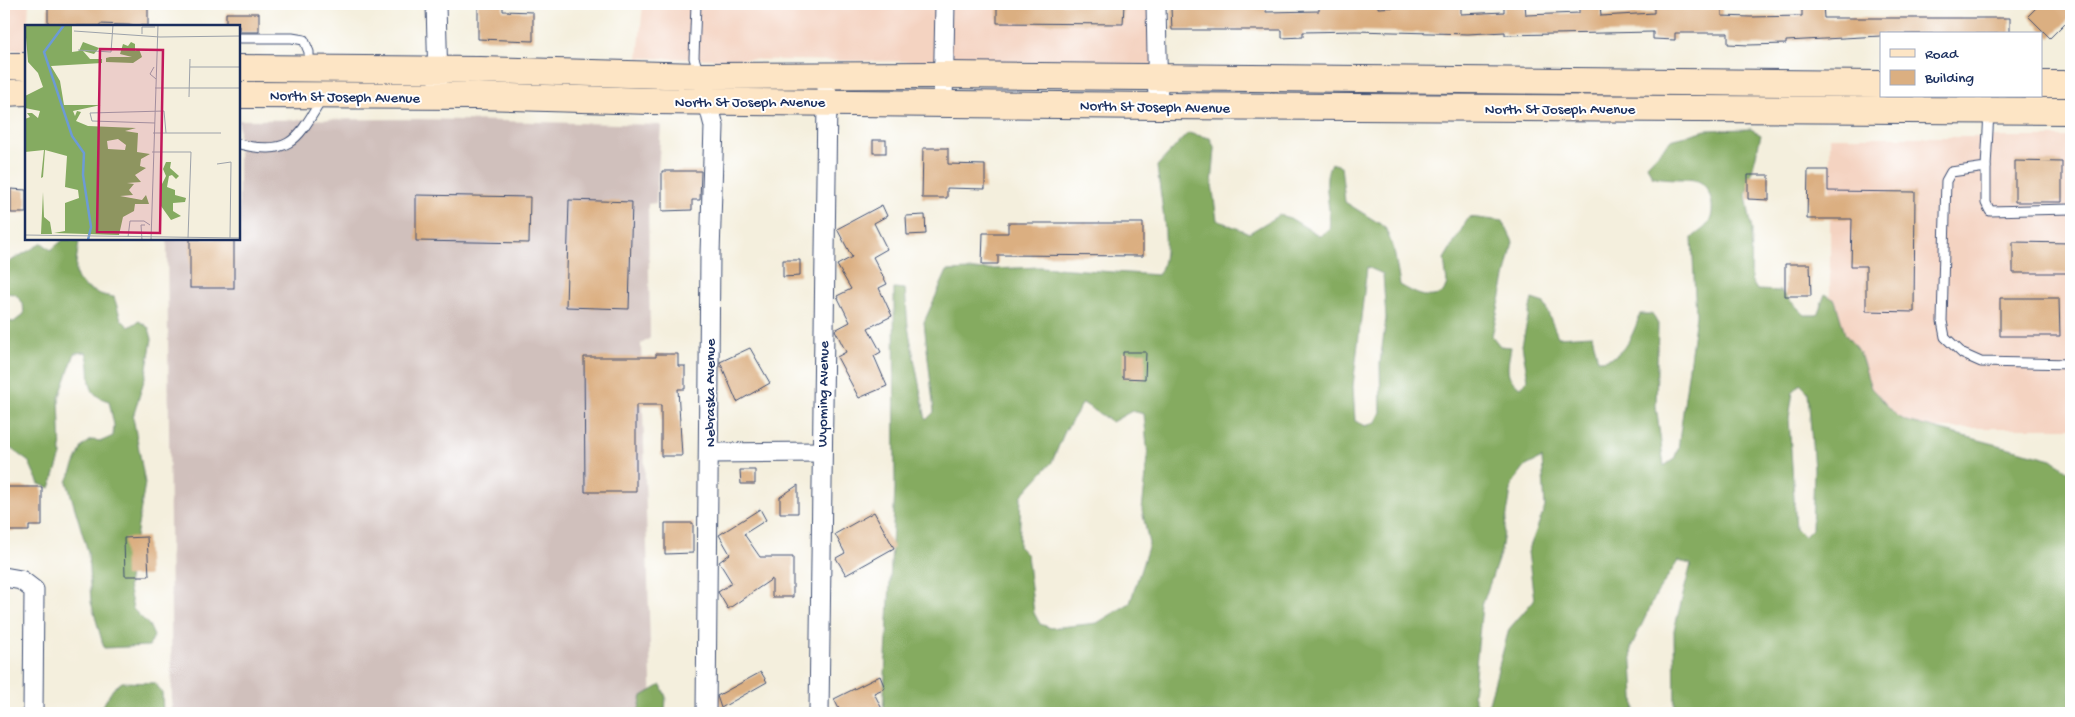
<svg xmlns="http://www.w3.org/2000/svg" width="2075" height="717" font-family="'Gochi Hand',sans-serif">
<style>
.built{fill:#f4d3c1}
.industrial{fill:#d0c0bc}
.forest{fill:#85ab61;stroke:#506d60;fill-rule:evenodd}
.building{fill:#dbaf81}
.lines{fill:none;stroke-linecap:round;stroke-linejoin:round}
.lane-casing{stroke:#3c4c71;stroke-width:11}
.street-casing{stroke:#3c4c71;stroke-width:21}
.secondary-casing{stroke:#3c4c71;stroke-width:28}
.lane{stroke:#fff;stroke-width:9}
.street{stroke:#fff;stroke-width:19}
.secondary{stroke:#fde5c5;stroke-width:26}
.labels{text-anchor:middle;stroke-width:4;stroke-linejoin:round;paint-order:stroke}
.street-label{font-size:15px;fill:#1b2f5e;stroke:#fff}
.inset-river{fill:none;stroke:#6d9bd5;stroke-width:2.5}
.inset-road{fill:none;stroke:#9da2aa;stroke-width:1}
.view{fill:#c2185b;fill-opacity:0.15;stroke:#c2185b;stroke-width:2.5}
.inset-edge{fill:none;stroke:#1b2f5e;stroke-width:2.5}
</style>
<rect width="100%" height="100%" fill="#fff"/>
<filter id="ink" filterUnits="userSpaceOnUse"><feTurbulence type="fractalNoise" baseFrequency=".02" numOctaves="2"/><feDisplacementMap in="SourceGraphic" scale="10" xChannelSelector="R" yChannelSelector="G"/><feConvolveMatrix kernelMatrix="1 2 1 2 8 2 1 2 1" color-interpolation-filters="sRGB"/></filter>
<filter id="wash" filterUnits="userSpaceOnUse"><feTurbulence type="fractalNoise" baseFrequency=".0096" numOctaves="4" result="noise"/><feDisplacementMap in="SourceGraphic" scale="20" xChannelSelector="R" yChannelSelector="G"/><feGaussianBlur stdDeviation="1.12" result="paint"/><feColorMatrix in="noise" values="0 0 0 0 0 0 0 0 0 0 0 0 0 0 0 0 0 1.4 0 .05"/><feComposite in="paint" operator="in"/></filter>
<g filter="url(#wash)">
<rect width="100%" height="100%" fill="#f4efdd"/>
<!-- built -->
<g class="built">
<polygon points="4,4 29,4 26,50 4,50"/>
<polygon points="643,4 1163,4 1167,65 638,58"/>
<polygon points="1830,137 2071,137 2071,428 1932,428 1906,421 1896,415 1871,388 1860,353 1845,334 1835,300 1830,297"/>
</g>
<!-- industrial -->
<polygon class="industrial" points="418,119 661,125 656,203 648,204 650,338 641,344 652,713 172,713 167,239 239,239 239,120"/>
<!-- forest -->
<g class="forest">
<path d="M1751 129 1761 135 1746 195 1752 231 1751 280 1757 290 1780 291 1805 315H1817L1825 294 1835 300 1845 334 1860 353 1871 388 1896 415 1906 421 2052 459 2071 473V713H1675L1674 630 1691 564 1678 561 1657 593 1631 647 1635 713H883L895 489 894 288 905 289 908 327 926 420 934 412 924 322 947 271 1040 267 1158 275C1174 254 1159 193 1157 166L1188 133 1210 138 1215 149 1212 184 1217 220 1249 233 1279 215 1290 218 1320 236 1329 230C1332 207 1321 183 1331 163L1341 166 1345 202 1385 227 1394 250 1400 285C1415 293 1426 301 1443 293L1447 283 1444 259 1469 217 1503 221 1513 242 1492 336 1500 346 1511 347C1508 365 1503 378 1521 387L1528 379 1522 345 1532 299 1544 303 1558 337 1592 335 1598 360C1623 361 1633 335 1640 314H1652L1658 324 1656 406 1664 466 1674 459 1678 449 1696 315 1692 238C1697 233 1706 228 1709 222 1716 211 1711 186 1698 181 1686 177 1668 181 1652 176L1647 165 1671 140 1706 130ZM1367 267 1383 274 1386 318 1380 363 1381 412 1376 422 1366 426 1355 421 1353 386ZM1800 384 1808 392 1814 470 1812 529 1804 537 1796 529 1789 418 1793 392ZM1083 403 1112 422 1132 411 1144 414 1148 457 1142 510 1149 544 1130 603 1097 623 1051 628 1040 624 1034 613 1027 555 1019 547 1021 496 1052 462 1065 431ZM1542 458 1545 507 1528 552 1534 600 1509 629 1487 710 1477 706 1473 695 1482 606 1501 551 1512 484 1526 466Z"/>
<path d="M64 239 79 241C78 251 75 263 76 273 78 288 102 296 114 297L121 319 129 327 139 321 149 328 152 339 146 374 133 417 145 483 128 586 133 609 149 625 154 636 149 646 104 648 91 602 88 552 67 482 82 447 91 440 102 441 113 436 114 425 109 401C81 394 94 374 86 352L75 353 59 398 61 455 50 488 39 484 29 462 10 448 4 450V321L14 322 24 314 23 303 15 294 4 293V265L42 243 51 250Z"/>
<polygon points="122,682 155,683 162,692 163,713 98,713 113,689"/>
<polygon points="661,685 666,697 665,713 638,713 642,696"/>
</g>
<g id="blocks">
<!-- building -->
<g class="building">
<polygon points="48,4 148,5 148,26 100,24 100,26 48,26"/>
<polygon points="478,4 503,4 503,11 533,12 533,41 478,39"/>
<polygon points="997,4 1124,4 1123,24 997,23"/>
<polygon points="1207,4 1266,4 1266,12 1319,11 1319,4 1378,4 1378,8 1461,4 1461,14 1504,12 1504,4 1525,4 1526,15 1579,13 1579,4 1600,4 1601,16 1654,13 1654,4 1675,4 1675,7 1722,7 1722,16 1750,17 1802,16 1802,7 1811,7 1810,4 1823,4 1824,18 2010,18 2010,34 1881,34 1881,36 1786,41 1786,44 1749,45 1728,44 1728,33 1675,33 1675,40 1653,39 1653,32 1505,35 1505,32 1468,34 1356,31 1303,32 1303,37 1282,38 1282,30 1172,30 1171,8 1207,7"/>
<polygon points="2040,4 2071,4 2071,17 2050,38 2028,16"/>
<polygon points="226,13 259,13 259,32 239,32 239,26 226,26"/>
<rect x="873" y="140" width="13" height="13"/>
<polygon points="923,148 948,148 948,164 985,165 985,189 947,188 947,198 922,198"/>
<polygon points="2015,161 2062,162 2062,202 2015,202"/>
<polygon points="1808,170 1828,170 1828,191 1915,192 1914,312 1866,311 1866,266 1851,266 1852,219 1807,219"/>
<polygon points="662,171 701,171 700,200 692,200 692,210 662,211"/>
<polygon points="1748,175 1769,175 1769,200 1748,199"/>
<polygon points="11,189 26,190 26,213 11,213"/>
<polygon points="416,195 530,197 529,243 416,241"/>
<polygon points="569,200 632,202 629,309 566,307"/>
<polygon points="882,205 887,216 874,223 887,249 873,257 887,284 879,288 892,316 868,328 881,352 874,356 887,386 859,398 837,357 846,352 835,330 850,322 837,296 851,289 837,265 852,257 837,229"/>
<polygon points="925,215 926,234 907,235 906,216"/>
<polygon points="1008,223 1143,223 1143,256 998,255 998,264 982,264 983,233 1008,233"/>
<rect x="190" y="239" width="44" height="49"/>
<polygon points="2013,242 2071,243 2071,273 2013,273"/>
<polygon points="783,260 800,260 800,276 783,277"/>
<polygon points="1785,264 1810,264 1811,296 1785,296"/>
<polygon points="2000,298 2059,298 2060,336 2000,336"/>
<polygon points="750,348 770,383 737,402 720,362"/>
<polygon points="1123,352 1146,352 1145,379 1123,378"/>
<polygon points="656,354 678,354 678,366 685,366 685,389 678,389 682,456 661,456 661,405 636,405 636,492 585,492 584,357 656,357"/>
<polygon points="740,470 755,470 755,484 741,484"/>
<polygon points="798,485 798,513 780,513 780,497"/>
<polygon points="4,487 42,487 42,526 29,526 29,531 5,531"/>
<polygon points="760,509 766,520 744,534 760,557 793,557 793,597 772,597 772,579 728,609 718,592 732,583 719,562 730,554 719,535"/>
<polygon points="874,512 894,548 846,575 836,558 845,553 835,534"/>
<polygon points="665,523 693,523 693,553 665,554"/>
<polygon points="147,537 149,576 125,576 124,538"/>
<polygon points="761,672 767,682 721,708 717,696"/>
<polygon points="880,676 885,688 874,693 884,713 841,713 834,699"/>
</g>
</g>
</g>
<g filter="url(#ink)">
<use href="#blocks" fill-opacity="0" stroke="#3c4c71" stroke-width="1"/>
<g class="lines">
<!-- lane casing -->
<g class="lane-casing">
<g id="lane">
<polyline points="696,4 694,58 699,73"/>
<polyline points="239,38 292,38 304,40 309,52 309,67"/>
<polyline points="1989,112 1986,167 1951,172 1946,181 1942,321 1945,337 1963,354 1981,362 2071,364"/>
<path d="M239 144C291 157 298 138 322 99"/>
<polyline points="1986,167 1986,203 1990,211 2071,209"/>
</g>
</g>
<!-- street casing -->
<g class="street-casing">
<g id="street">
<polyline points="436,4 438,82"/>
<polyline points="1156,4 1158,106"/>
<polyline points="705,91 714,126 710,254 706,713"/>
<polyline points="943,103 945,4"/>
<polyline points="710,453 821,452"/>
<polyline points="4,577 21,580 34,590 33,713"/>
<polyline points="819,713 827,101 825,74"/>
</g>
</g>
<!-- secondary casing -->
<g class="secondary-casing">
<g id="secondary">
<polyline points="4,66 26,66"/>
<polyline points="239,68 481,70 700,76 943,75 1881,84"/>
<polyline points="2041,84 2071,84"/>
<polyline points="4,93 26,92"/>
<polyline points="239,95 477,96 652,101 1158,106 2071,111"/>
</g>
</g>
<!-- lane -->
<use href="#lane" class="lane"/>
<!-- street -->
<use href="#street" class="street"/>
<!-- secondary -->
<use href="#secondary" class="secondary"/>
</g>
</g>
<g class="labels">
<!-- street labels -->
<g class="street-label">
<text transform="translate(345 96) rotate(1)" y="5">North St Joseph Avenue</text>
<text x="750" y="106">North St Joseph Avenue</text>
<text transform="translate(1155 106) rotate(1)" y="5">North St Joseph Avenue</text>
<text x="1560" y="113">North St Joseph Avenue</text>
<text transform="translate(709 393) rotate(-90)" y="5">Nebraska Avenue</text>
<text transform="translate(822 394) rotate(-89)" y="5">Wyoming Avenue</text>
</g>
</g>
<!-- overview -->
<g transform="translate(25 25)">
<rect width="215" height="215" fill="#f4efdd"/>
<path d="M0 0H47V27L54 26 58 17 74 23 69 29 58 26 65 34H77V38L26 41 35 56 39 80H76L48 86 50 91 52 86 56 87 51 96 63 101 111 103 100 106 113 108 112 127 125 129 116 134 115 141 121 143 110 150 116 157 102 158 109 159 104 165 108 170 95 171 117 175 121 170 124 179H110L109 186 98 192 94 210 29 208 40 206V178L54 173 53 165 40 162 42 131 20 125 18 152 16 153 19 125 0 127V94L5 92 2 88H7L13 93 15 86 0 83V71L18 62 13 48 3 37ZM93 114 101 120 100 125 83 124 82 116ZM106 17 110 19V26L114 24 117 32 108 38 81 37V33L85 32H107L95 29 98 19 103 21ZM141 137H146L145 143 154 151 151 154 147 150 144 151 142 162 150 165V170L161 173 160 177 148 178V186L156 191 146 195 136 181V161L141 151 138 144ZM18 167 19 192 25 197 27 209H16Z" fill="#85ab61" fill-rule="evenodd"/>
<path class="inset-river" d="M39 0 19 27 47 111 59 128 58 150 66 202 63 215"/>
<path class="inset-road" d="M49 6 135 12 215 11M117 9V2H130M53 25 86 27 88 0M129 42 125 49 131 54M165 42H215M130 63H215M164 72 165 34M130 98 67 96 65 88 139 86 141 108M128 108H196M127 127H166L163 213M192 139 206 137 205 213M0 210 215 213M103 212 105 196H119L125 200M117 215 116 200H120M126 215 133 0"/>
<path class="view" d="M75 24 138 25 135 208 72 207Z"/>
<rect width="215" height="215" class="inset-edge"/>
</g>
<!-- margin -->
<rect width="2075" height="717" fill="none" stroke="#fff" stroke-width="20"/>
<!-- legend -->
<rect x="1880" y="32" width="162" height="65" fill="#ffffff" stroke="#a4acbf"/>
<rect x="1890" y="49" width="25" height="8" fill="#fde5c5" stroke="#a4acbf"/>
<text x="1925" y="58" font-size="15" fill="#1b2f5e">Road</text>
<rect x="1890" y="70" width="25" height="15" fill="#dbaf81" stroke="#a4acbf"/>
<text x="1925" y="82" font-size="15" fill="#1b2f5e">Building</text>
</svg>
